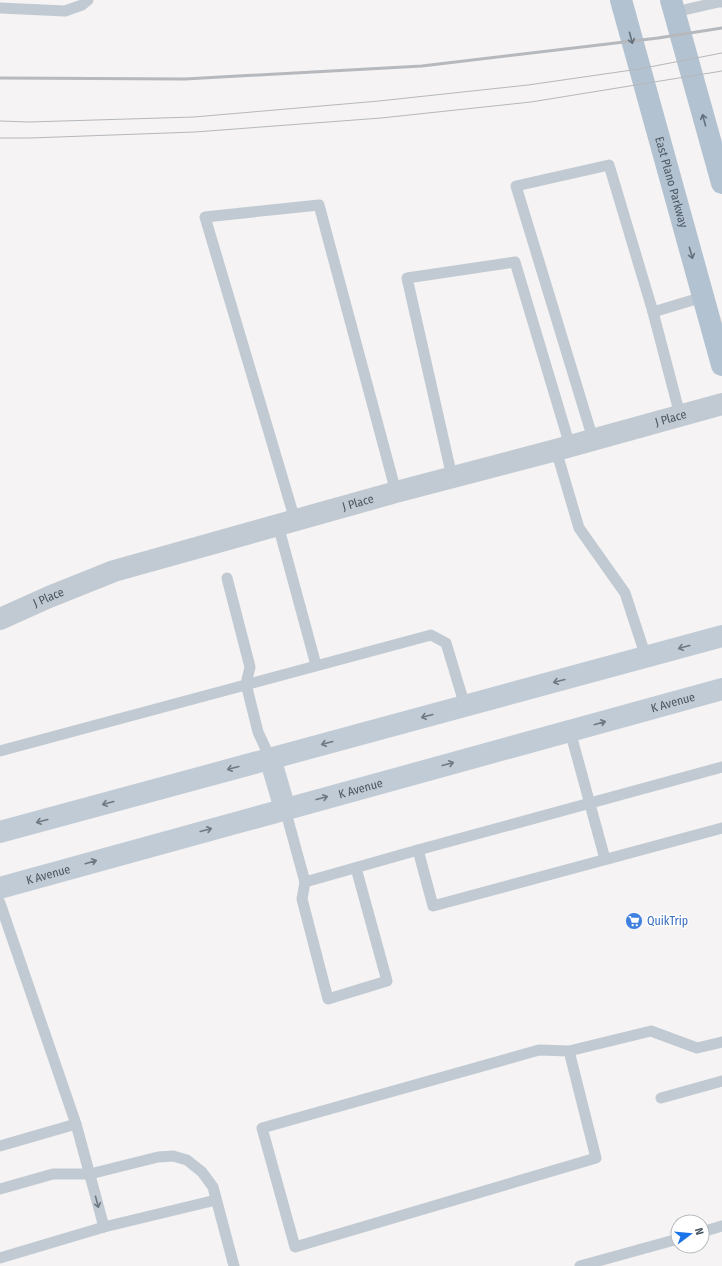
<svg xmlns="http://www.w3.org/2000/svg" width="722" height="1266" font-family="'Fira Sans Condensed',sans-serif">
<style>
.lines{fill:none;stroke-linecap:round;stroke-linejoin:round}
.lane{stroke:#c1cad2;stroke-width:11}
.street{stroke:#c1cad2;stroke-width:22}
.secondary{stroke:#c1cbd6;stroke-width:22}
.primary{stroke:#b3c2d1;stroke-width:22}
.tram{stroke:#b5b8bd;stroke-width:1}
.rail{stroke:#b5b8bd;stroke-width:3}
.oneway{stroke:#64717d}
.oneway2{stroke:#6e7984}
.oneway3{stroke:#6e7983}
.labels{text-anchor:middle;stroke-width:3;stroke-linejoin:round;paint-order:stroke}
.street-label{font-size:12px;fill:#4a5661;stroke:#fff}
.shop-label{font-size:12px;fill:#366cbe;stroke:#fff;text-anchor:start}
</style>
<rect width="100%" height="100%" fill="#f5f3f3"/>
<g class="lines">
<!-- lane -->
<g class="lane">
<polyline points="0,8 65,11 82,5 88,0"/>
<polyline points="675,12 719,2 722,2"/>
<polyline points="653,312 703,297"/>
<polyline points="593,439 516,186 609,165 653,312 680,415"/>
<polyline points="556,450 579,528 625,593 646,657"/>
<polyline points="452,477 407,278 515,262 570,446"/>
<polyline points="295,520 205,217 319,205 396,492"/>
<polyline points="278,525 316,665"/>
<polyline points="227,578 250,667 246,684 258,732 270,758"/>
<polyline points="570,731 605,859"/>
<polyline points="0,751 431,635 446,643 465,706"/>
<polyline points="285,809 305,882"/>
<polyline points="418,850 722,767"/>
<polyline points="356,868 387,981 328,999 302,899 305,882 418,850 433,906 722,828"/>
<polyline points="0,903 76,1124 0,1146"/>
<polyline points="569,1051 596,1158 295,1247 262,1128 539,1050 569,1051 651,1031 697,1048 722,1042"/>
<polyline points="661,1098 722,1081"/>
<polyline points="76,1124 104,1227"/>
<polyline points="0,1189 53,1174 90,1174 158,1157 173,1156 187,1160 202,1172 213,1187 234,1266"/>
<polyline points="702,1232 722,1226"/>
<polyline points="0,1258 104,1227 216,1200"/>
<polyline points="580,1266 678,1239"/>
</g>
<!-- street -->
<path class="street" id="s1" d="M0 619 49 597 114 571 396 492 556 450 722 404"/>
<!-- secondary -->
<g class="secondary">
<polyline points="270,758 285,809"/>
<polyline points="0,832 722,636"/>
<path id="s2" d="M0 888 722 689"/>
</g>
<!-- primary -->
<g class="primary">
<path id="s3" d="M621 0 722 365"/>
<polyline points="671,0 722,183"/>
</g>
<!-- tram -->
<g class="tram">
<polyline points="0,121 29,122 194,117 379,101 528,85 639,69 722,53"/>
<polyline points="0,138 30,138 195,132 381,118 531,102 722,71"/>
</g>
<!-- rail -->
<polyline class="rail" points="0,78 185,79 422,66 658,38 722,28"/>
</g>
<!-- one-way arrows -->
<defs><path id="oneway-shaft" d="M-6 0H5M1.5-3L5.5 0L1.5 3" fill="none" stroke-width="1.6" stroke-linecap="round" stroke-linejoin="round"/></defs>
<g class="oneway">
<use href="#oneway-shaft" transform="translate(631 38) rotate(75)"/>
<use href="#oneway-shaft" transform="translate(704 120) rotate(-105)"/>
<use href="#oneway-shaft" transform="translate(691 253) rotate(74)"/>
</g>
<g class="oneway2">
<use href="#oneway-shaft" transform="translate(684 647) rotate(165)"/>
<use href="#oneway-shaft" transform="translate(559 681) rotate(165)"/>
<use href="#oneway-shaft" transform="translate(427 716) rotate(165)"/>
<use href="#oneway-shaft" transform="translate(600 723) rotate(-16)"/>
<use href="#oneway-shaft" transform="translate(327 743) rotate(165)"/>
<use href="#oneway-shaft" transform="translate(448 764) rotate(-15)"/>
<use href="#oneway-shaft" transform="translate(233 768) rotate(165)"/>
<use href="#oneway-shaft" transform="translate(322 798) rotate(-15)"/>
<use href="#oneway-shaft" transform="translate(108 803) rotate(165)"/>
<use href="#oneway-shaft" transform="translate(42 821) rotate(165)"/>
<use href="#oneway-shaft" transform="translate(206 830) rotate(-15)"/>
<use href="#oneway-shaft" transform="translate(91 862) rotate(-16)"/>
</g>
<use class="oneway3" href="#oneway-shaft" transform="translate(97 1202) rotate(75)"/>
<!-- icons -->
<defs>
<g id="supermarket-disc" transform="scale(0.9)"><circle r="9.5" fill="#3f7fe0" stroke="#fff"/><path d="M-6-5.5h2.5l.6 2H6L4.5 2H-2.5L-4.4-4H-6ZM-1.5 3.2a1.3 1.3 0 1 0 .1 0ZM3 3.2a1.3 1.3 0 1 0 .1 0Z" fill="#fff"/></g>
</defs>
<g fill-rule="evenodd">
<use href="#supermarket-disc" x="634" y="921"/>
</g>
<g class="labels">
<!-- street labels -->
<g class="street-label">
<text dy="4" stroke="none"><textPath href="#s3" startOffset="189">East Plano Parkway</textPath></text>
<text dy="4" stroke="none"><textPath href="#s1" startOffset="701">J Place</textPath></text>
<text dy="4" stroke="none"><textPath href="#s1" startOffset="377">J Place</textPath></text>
<text dy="4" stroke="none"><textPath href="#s1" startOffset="53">J Place</textPath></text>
<text dy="4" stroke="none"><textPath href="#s2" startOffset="698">K Avenue</textPath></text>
<text dy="4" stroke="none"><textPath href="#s2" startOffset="374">K Avenue</textPath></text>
<text dy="4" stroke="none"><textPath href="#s2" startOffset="50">K Avenue</textPath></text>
</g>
<!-- shop labels -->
<g class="shop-label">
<text x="647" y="925">QuikTrip</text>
</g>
</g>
<!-- north arrow -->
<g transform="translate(690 1234) rotate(74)"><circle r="19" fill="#ffffff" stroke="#b7bbc0"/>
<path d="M0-3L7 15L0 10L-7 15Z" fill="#1a73e8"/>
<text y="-6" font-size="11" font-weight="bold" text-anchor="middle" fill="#4a5661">N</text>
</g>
</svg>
